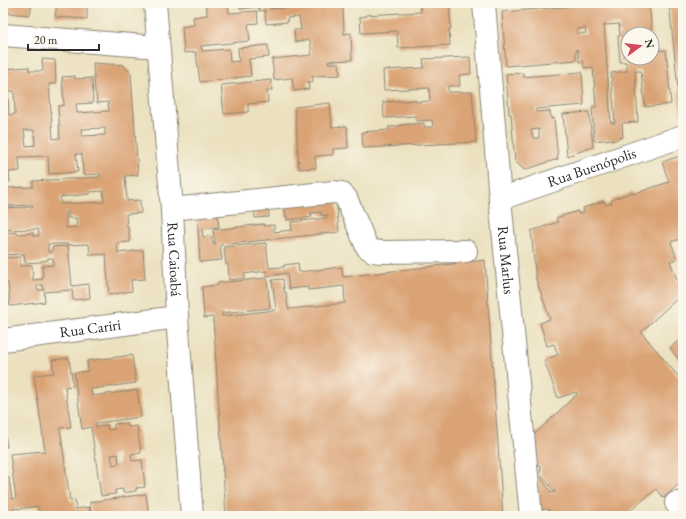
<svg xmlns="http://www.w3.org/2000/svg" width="686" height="519" font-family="'EB Garamond',serif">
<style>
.building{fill:#daa375;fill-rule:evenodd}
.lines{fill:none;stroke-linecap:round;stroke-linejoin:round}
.minor-casing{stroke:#8b8675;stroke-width:24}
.minor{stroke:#fff;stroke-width:22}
.labels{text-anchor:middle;stroke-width:3;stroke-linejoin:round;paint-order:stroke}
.street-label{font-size:15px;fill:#2b2b2b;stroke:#fbf7ec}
</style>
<rect width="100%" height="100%" fill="#fbf7ec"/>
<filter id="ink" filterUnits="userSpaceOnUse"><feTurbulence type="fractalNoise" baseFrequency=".025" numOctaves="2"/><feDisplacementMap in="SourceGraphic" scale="8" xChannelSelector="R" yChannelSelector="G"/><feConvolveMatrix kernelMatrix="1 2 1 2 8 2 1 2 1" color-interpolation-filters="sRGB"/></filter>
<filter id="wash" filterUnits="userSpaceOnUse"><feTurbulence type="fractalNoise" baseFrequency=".012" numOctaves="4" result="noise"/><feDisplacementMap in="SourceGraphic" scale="16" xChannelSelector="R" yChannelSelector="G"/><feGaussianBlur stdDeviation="0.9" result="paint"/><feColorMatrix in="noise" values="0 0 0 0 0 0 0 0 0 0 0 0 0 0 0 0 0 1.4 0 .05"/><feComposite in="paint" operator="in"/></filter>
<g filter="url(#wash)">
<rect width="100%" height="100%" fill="#ebe1bf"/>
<g id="blocks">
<!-- building -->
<g class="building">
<polygon points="7,3 32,3 30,15 6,13"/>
<polygon points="57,3 87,3 87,19 55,17"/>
<polygon points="206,3 228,3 229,13 257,11 258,23 248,24 250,41 201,46 202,51 229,49 230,62 239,61 238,48 268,45 269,57 249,59 251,76 200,82 196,52 184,53 182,27 194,25 193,17 207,15"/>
<polygon points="240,3 292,3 293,4 270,7 270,9 323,5 323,3 347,3 348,5 343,5 344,34 351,33 352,60 328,61 328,63 339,63 340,75 312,76 313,82 308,82 309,89 294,91 292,78 274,80 272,59 312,55 310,40 295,42 294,30 301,30 299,17 287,18 288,22 266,24 265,10 259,11 259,7 240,9"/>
<path d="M574 3H649L652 34H628V58H652V48H653V51L666 50 671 104 645 107 641 71H635L638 122 622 123 623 137 612 141V139L594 141 592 107H596L593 67 584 68 583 61 579 62 578 50H576V60L506 66 502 12 575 6ZM619 24 620 36H618L620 62H626L627 71 611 73 615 123H611L604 25ZM585 28 586 33 577 34V29Z"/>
<polygon points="669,3 683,3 683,116 681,117"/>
<polygon points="449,4 451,29 449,29 450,45 398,48 397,31 361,33 360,17 367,16 366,15 421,12 420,5"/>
<polygon points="470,57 471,74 459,75 460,86 448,86 448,92 472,92 476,142 363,148 362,132 389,130 388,127 400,126 400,125 424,123 424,127 433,127 432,120 416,121 416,116 384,118 383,102 416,100 416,102 430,101 429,88 384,90 383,70 424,68 423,59"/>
<path d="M42 59 55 60 56 84H49L53 139 60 138 58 106 64 105 62 77 75 76V79L92 78 93 103 76 104 77 113 109 111 108 102 97 103 96 93 95 92 93 63 123 65 131 73 138 175 125 176 127 201 140 200 141 213 126 214 127 226H128L130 242 117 243 118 253 143 250 145 279 131 280 132 291 109 295 106 254 90 255 89 244 68 245V244H48V252H52V247L68 246 72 286 89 284 90 298 73 300 72 290 44 292 45 302 10 306 8 283H3V258L20 257V266L32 265 33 280 43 279 42 266 53 265V258H48V260L41 261V262L25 263 24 254 3 255V233L17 232V234L33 233V236H39L38 229 3 230V208L33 207V205L3 206V188L33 187V181L100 177V174L83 175 82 154H76L78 172 49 174 48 156 19 157 20 171 9 172 10 182 3 183V69L29 67V71H43ZM8 91H14L15 114 9 115ZM105 128V135L82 136 81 129ZM24 130H34L35 145 26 146ZM103 191 104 202 61 204 60 197 90 194V192ZM68 211V218H76L77 227 66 228V212ZM43 285 44 290H37V286Z"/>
<path d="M582 72 584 105 536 109V112L550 111 551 119 554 118 558 159 524 170 515 161 511 114H509L506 74 523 73V77ZM539 129V138H533L531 130Z"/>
<polygon points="271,80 272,90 267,91 268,102 248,104 248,112 224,114 221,85"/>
<polygon points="330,103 332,127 347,126 348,148 333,149 333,155 315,156 316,168 299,169 295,107"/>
<polygon points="589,112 593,147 567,156 563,114"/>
<polygon points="683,155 683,238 671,242 677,259 670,261 682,294 641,332 683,382 683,480 664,498 656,489 624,516 553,516 548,509 539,510 537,477 540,477 552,493 555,492 540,474 541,466 536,466 534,435 577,394 576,392 558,398 544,360 558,355 554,344 547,346 540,323 550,319 536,279 531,231 558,222 556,218 578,211 578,214 584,212 583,208 604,201 606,205 612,203 611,200 632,192 633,194 669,182 662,162"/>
<polygon points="336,197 339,232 220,245 222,260 200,262 197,211 217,209 219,227 202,229 203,237 211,236 213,245 215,245 213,230 264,224 264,226 274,225 274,232 292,230 291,222 327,218 327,215 321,216 321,212 311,213 312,217 287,220 287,216 286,217 284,202"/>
<polygon points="268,204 269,217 255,218 254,206"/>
<polygon points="266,243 269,268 284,267 284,265 298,263 299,272 342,267 343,277 485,260 503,516 226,516 213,317 204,318 202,287 218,285 218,283 267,278 270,308 222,313 222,316 276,310 272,280 283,279 284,292 286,292 288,309 345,303 344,286 308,290 308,287 289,289 287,273 267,276 266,271 244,274 245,278 229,280 228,264 226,265 224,247"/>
<polygon points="683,337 683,358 680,361 670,348"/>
<path d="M132 355 136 383 91 389 92 396 137 390 141 417 96 423V427L107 425 108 430 114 429V424L127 423 128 427 137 426 141 453 131 454 132 461 142 460 145 487 136 488V491L123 493V489L115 490 116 494 101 496 91 427 82 429 74 373 88 371 87 361ZM118 454 119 464 113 465 111 455Z"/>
<polygon points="69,358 73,386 65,387 71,427 60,428 70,501 75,500 76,509 89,507 90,516 40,516 38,506 18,509 18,508 13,509 14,516 3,516 3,479 9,478 12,499 16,498 10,454 45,451 34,375 54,373 52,360"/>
<polygon points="3,427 4,427 7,447 4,447 5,454 3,454"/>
<polygon points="146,494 149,516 91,516 90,502"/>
</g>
</g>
</g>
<g filter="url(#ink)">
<use href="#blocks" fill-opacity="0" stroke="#8b8675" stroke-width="1"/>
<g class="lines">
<!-- minor casing -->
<g class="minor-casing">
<g id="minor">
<path id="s1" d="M155 3 172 209 177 317 192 516"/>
<path id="s2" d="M484 3 500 199 531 516"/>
<polyline points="3,35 158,47"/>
<path id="s3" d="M500 199 683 136"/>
<polyline points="172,209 334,192 341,193 346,198 367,247 373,251 381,252 466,251"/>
<path id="s4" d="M3 340 177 317"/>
<polyline points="676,503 683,512"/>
</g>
</g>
<!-- minor -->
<use href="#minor" class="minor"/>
</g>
</g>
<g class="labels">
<!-- street labels -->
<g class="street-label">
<text dy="5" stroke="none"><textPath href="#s3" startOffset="97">Rua Buenópolis</textPath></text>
<text dy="5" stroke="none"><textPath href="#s1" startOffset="257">Rua Caioabá</textPath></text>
<text dy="5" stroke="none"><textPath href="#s2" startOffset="258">Rua Marlus</textPath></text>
<text dy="5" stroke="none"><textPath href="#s4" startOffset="88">Rua Cariri</textPath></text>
</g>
</g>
<!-- margin -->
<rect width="686" height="519" fill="none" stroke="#fbf7ec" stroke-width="16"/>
<!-- north arrow -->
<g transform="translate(640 46) rotate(75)"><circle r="19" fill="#fbf7ec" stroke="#a8a59f"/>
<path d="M0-3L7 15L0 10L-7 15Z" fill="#d1495b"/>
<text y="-6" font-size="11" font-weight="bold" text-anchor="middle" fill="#2b2b2b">N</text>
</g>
<!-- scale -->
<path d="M28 44v6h71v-6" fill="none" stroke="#2b2b2b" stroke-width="2"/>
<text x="34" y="44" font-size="12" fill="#2b2b2b" stroke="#fbf7ec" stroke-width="3" paint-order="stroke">20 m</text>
</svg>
